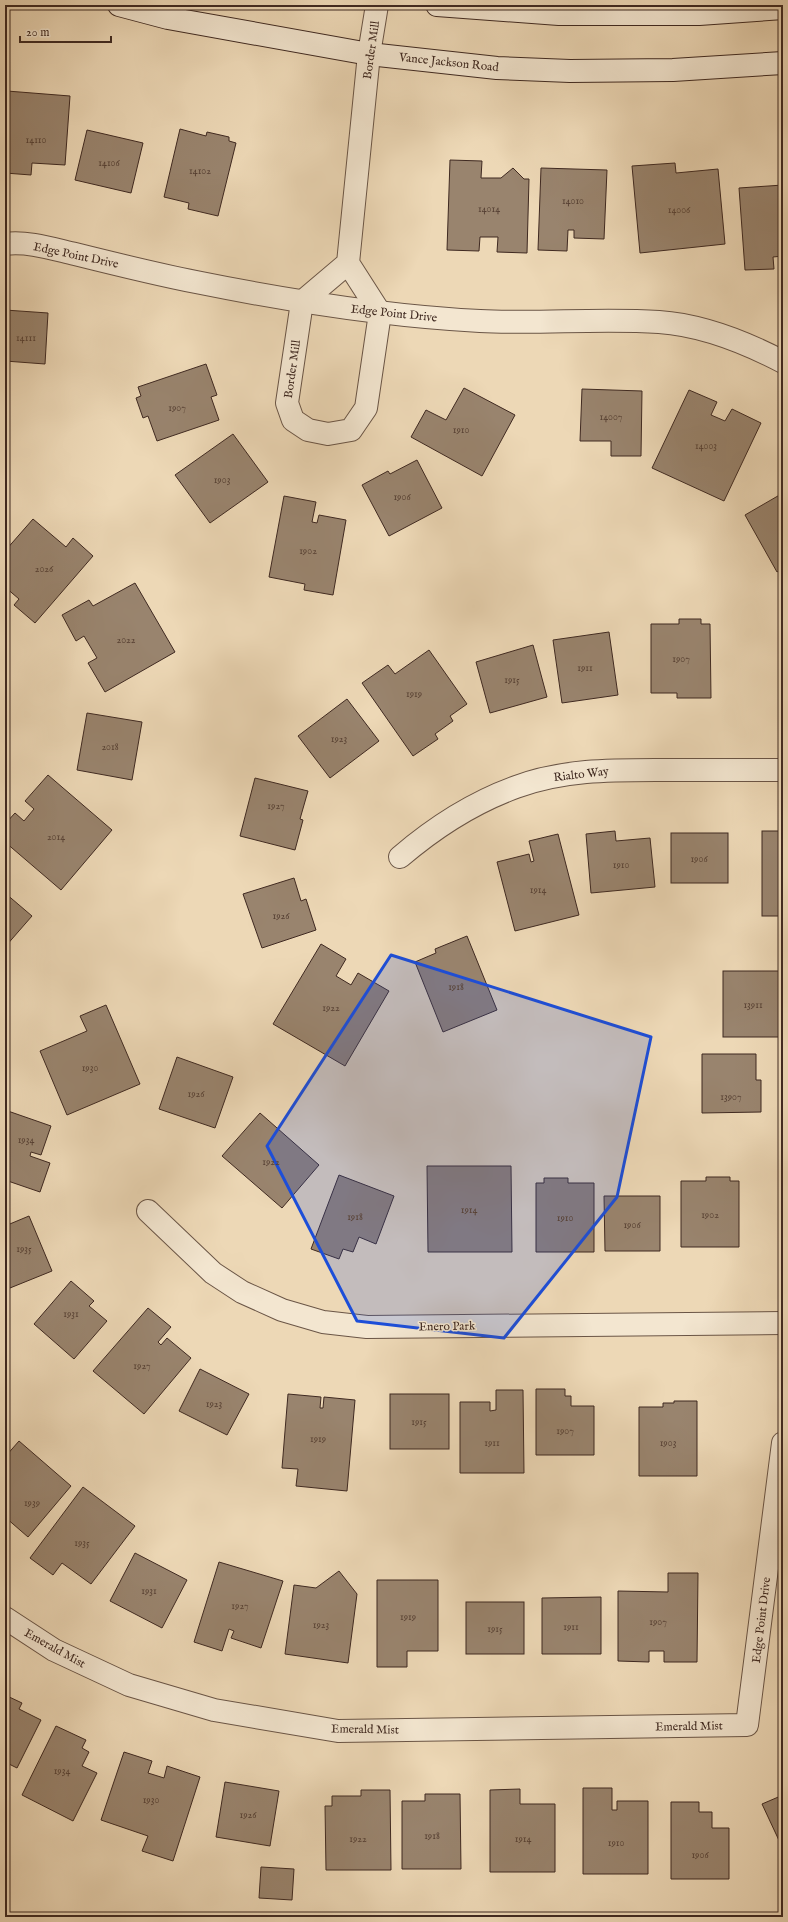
<svg xmlns="http://www.w3.org/2000/svg" width="788" height="1922" font-family="'IM FELL English',serif">
<style>
.building{fill:#99846e;stroke:#3f2921}
.lines{fill:none;stroke-linecap:round;stroke-linejoin:round}
.minor-casing{stroke:#6a5546;stroke-width:24}
.secondary-casing{stroke:#3f2921;stroke-width:24}
.minor{stroke:#f3e6d0;stroke-width:22}
.secondary{stroke:#f3e6d0;stroke-width:22}
.marked{fill:#1d4ed8;fill-opacity:0.2;stroke:#1d4ed8;stroke-width:3;stroke-linejoin:round}
.labels{text-anchor:middle;stroke-width:3;stroke-linejoin:round;paint-order:stroke}
.number-label{font-size:10px;fill:#564034}
.street-label{font-size:12px;fill:#3f2921;stroke:#f3e6d0}
</style>
<rect width="100%" height="100%" fill="#edd8b6"/>
<filter id="stains"><feTurbulence type="fractalNoise" baseFrequency=".005" numOctaves="4"/><feColorMatrix values="0 0 0 0 .2 0 0 0 0 .09 0 0 0 0 .02 0 0 0 .5 -.17"/></filter>
<radialGradient id="worn" r=".72"><stop offset=".6" stop-color="#630" stop-opacity="0"/><stop offset="1" stop-color="#630" stop-opacity=".3"/></radialGradient>
<!-- building -->
<g class="building">
<polygon points="7,91 70,96 65,165 32,163 31,175 5,173 5,116"/>
<polygon points="180,129 206,136 207,132 229,137 229,141 236,143 218,216 188,209 189,203 164,197"/>
<polygon points="87,130 143,143 131,193 75,180"/>
<polygon points="450,160 482,161 481,178 501,178 513,168 524,179 529,179 527,253 497,252 498,237 480,237 479,251 447,250"/>
<polygon points="675,163 676,173 718,169 725,244 640,253 632,166"/>
<polygon points="541,168 607,170 604,239 574,238 574,230 568,230 567,251 538,250"/>
<polygon points="783,185 783,256 773,257 774,269 745,270 739,188"/>
<polygon points="5,310 48,313 45,364 5,361"/>
<polygon points="206,364 217,395 211,397 219,420 157,441 148,416 143,418 136,398 141,396 138,387"/>
<polygon points="464,388 515,415 482,476 411,437 426,410 446,420"/>
<polygon points="582,389 642,391 641,456 611,456 611,441 580,441"/>
<polygon points="689,390 717,402 711,415 725,421 732,409 761,423 724,501 652,468"/>
<polygon points="233,434 268,482 210,523 175,475"/>
<polygon points="417,460 442,508 389,536 362,485 388,471 390,474"/>
<polygon points="783,493 783,568 777,572 745,515"/>
<polygon points="284,496 316,502 312,522 317,523 319,515 346,520 333,595 304,590 305,584 269,577"/>
<polygon points="33,519 66,547 73,538 93,556 35,623 14,605 19,599 5,587 5,551"/>
<polygon points="135,583 175,652 105,692 88,663 97,658 84,636 76,641 62,615 89,600 93,606"/>
<polygon points="679,619 701,619 701,624 710,624 711,698 677,698 677,693 651,693 651,624 679,624"/>
<polygon points="609,632 618,695 562,703 553,640"/>
<polygon points="533,645 547,697 490,713 476,662"/>
<polygon points="429,650 467,704 450,716 453,721 435,734 438,739 413,756 362,683 388,665 395,674"/>
<polygon points="347,699 379,741 330,778 298,736"/>
<polygon points="87,713 142,722 132,780 77,770"/>
<polygon points="48,775 112,830 61,890 5,842 5,824 15,813 24,821 34,809 25,801"/>
<polygon points="255,778 308,791 300,819 303,820 295,850 240,836"/>
<polygon points="615,831 616,841 650,838 655,887 591,893 586,834"/>
<rect x="762" y="831" width="21" height="85"/>
<rect x="671" y="833" width="57" height="50"/>
<polygon points="558,834 579,915 515,931 497,862 529,854 531,862 534,861 529,841"/>
<polygon points="294,878 301,901 306,899 316,930 262,948 243,894"/>
<polygon points="5,893 32,916 5,947"/>
<polygon points="467,936 497,1010 443,1032 415,962 436,953 435,949"/>
<polygon points="321,944 346,959 336,976 351,985 358,973 389,991 345,1066 273,1024"/>
<rect x="723" y="971" width="60" height="66"/>
<polygon points="106,1005 140,1084 67,1115 40,1051 87,1031 80,1016"/>
<polygon points="702,1054 756,1054 756,1080 761,1080 761,1112 702,1113"/>
<polygon points="177,1057 233,1077 215,1128 159,1109"/>
<polygon points="5,1110 51,1126 41,1155 31,1152 30,1156 50,1163 40,1192 5,1180"/>
<polygon points="260,1113 319,1165 282,1208 222,1156"/>
<polygon points="427,1166 511,1166 512,1252 428,1252"/>
<polygon points="339,1175 394,1196 376,1244 359,1237 353,1252 343,1249 339,1259 311,1249"/>
<polygon points="706,1177 730,1177 730,1181 739,1181 739,1247 681,1247 681,1181 706,1181"/>
<polygon points="544,1178 568,1178 568,1183 594,1183 594,1252 536,1252 536,1183 544,1183"/>
<polygon points="604,1196 660,1196 660,1251 605,1251"/>
<polygon points="29,1216 52,1271 5,1290 5,1226"/>
<polygon points="71,1281 94,1301 89,1306 107,1321 74,1359 34,1324"/>
<polygon points="148,1308 171,1327 158,1342 161,1345 167,1338 191,1358 144,1414 93,1371"/>
<polygon points="200,1369 249,1394 227,1435 179,1411"/>
<polygon points="536,1389 565,1389 565,1396 571,1396 571,1406 594,1406 594,1455 536,1455"/>
<polygon points="496,1390 523,1390 524,1473 460,1473 460,1402 490,1402 490,1411 496,1410"/>
<polygon points="288,1394 321,1397 320,1408 323,1408 324,1397 355,1400 347,1491 296,1486 298,1469 282,1468"/>
<rect x="390" y="1394" width="59" height="55"/>
<polygon points="674,1401 697,1401 697,1476 639,1476 639,1407 663,1407 663,1403 674,1403"/>
<polygon points="19,1441 71,1486 28,1537 5,1517 5,1457"/>
<polygon points="83,1487 135,1526 91,1584 62,1563 53,1575 30,1558"/>
<polygon points="135,1553 187,1580 162,1628 110,1601"/>
<polygon points="219,1562 283,1581 261,1648 231,1638 234,1631 229,1629 222,1651 194,1642"/>
<polygon points="339,1571 357,1594 348,1663 285,1654 294,1585 316,1588"/>
<polygon points="668,1573 698,1573 697,1662 664,1662 664,1651 649,1651 649,1662 618,1661 618,1591 668,1592"/>
<polygon points="377,1580 438,1580 438,1651 407,1651 407,1667 377,1667"/>
<polygon points="601,1597 601,1654 542,1654 542,1598"/>
<rect x="466" y="1602" width="58" height="52"/>
<polygon points="5,1695 22,1703 19,1709 41,1720 17,1768 5,1762"/>
<polygon points="56,1726 86,1740 82,1748 89,1752 82,1766 97,1773 73,1821 22,1795"/>
<polygon points="124,1752 152,1761 148,1773 164,1778 167,1766 200,1777 173,1861 142,1851 148,1836 101,1820"/>
<polygon points="225,1782 279,1791 270,1846 216,1837"/>
<polygon points="583,1788 612,1788 612,1810 617,1810 617,1801 648,1801 648,1874 583,1874"/>
<polygon points="520,1789 520,1804 555,1804 555,1872 490,1872 490,1790"/>
<polygon points="361,1790 390,1790 391,1870 326,1870 325,1806 332,1806 332,1796 361,1796"/>
<polygon points="425,1794 460,1794 461,1869 402,1869 402,1801 425,1801"/>
<polygon points="783,1795 783,1849 762,1804"/>
<polygon points="671,1802 699,1802 699,1812 712,1812 712,1828 729,1828 729,1879 671,1879"/>
<polygon points="261,1867 294,1869 292,1900 259,1898"/>
</g>
<g class="lines">
<!-- minor casing -->
<g class="minor-casing">
<g id="minor">
<path d="M5 244C28 241 53 249 75 254 115 264 155 274 196 282 290 301 384 316 480 321 539 324 599 318 659 322 702 325 745 342 783 362"/>
<polyline points="348,263 302,302 287,403 293,420 308,430 328,434 351,430 366,408 380,313 348,263 369,54 377,5"/>
<path d="M400 857C435 827 472 803 516 787 564 769 615 770 665 770 704 770 744 770 783 770"/>
<polyline points="148,1211 213,1273 242,1292 282,1310 323,1322 367,1327 783,1323"/>
<polyline points="5,1618 54,1650 129,1685 214,1710 338,1731 747,1725 783,1443"/>
</g>
</g>
<!-- secondary casing -->
<g class="secondary-casing">
<g id="secondary">
<polyline points="119,5 168,18 369,54 497,68 570,71 673,70 783,63"/>
<polyline points="437,5 559,14 699,14 783,8"/>
</g>
</g>
<!-- minor -->
<use href="#minor" class="minor"/>
<!-- secondary -->
<use href="#secondary" class="secondary"/>
</g>
<!-- marked area -->
<path class="marked" d="M391 955 651 1037 617 1197 504 1338 357 1321 267 1146Z"/>
<g class="labels">
<!-- number labels -->
<g class="number-label">
<text x="36" y="143">14110</text>
<text x="109" y="166">14106</text>
<text x="200" y="174">14102</text>
<text x="573" y="204">14010</text>
<text x="489" y="212">14014</text>
<text x="679" y="213">14006</text>
<text x="26" y="341">14111</text>
<text x="177" y="411">1907</text>
<text x="611" y="420">14007</text>
<text x="461" y="433">1910</text>
<text x="706" y="449">14003</text>
<text x="222" y="483">1903</text>
<text x="402" y="500">1906</text>
<text x="308" y="554">1902</text>
<text x="44" y="572">2026</text>
<text x="126" y="643">2022</text>
<text x="681" y="662">1907</text>
<text x="585" y="671">1911</text>
<text x="512" y="683">1915</text>
<text x="414" y="697">1919</text>
<text x="339" y="742">1923</text>
<text x="110" y="750">2018</text>
<text x="276" y="809">1927</text>
<text x="56" y="840">2014</text>
<text x="699" y="862">1906</text>
<text x="621" y="868">1910</text>
<text x="538" y="893">1914</text>
<text x="281" y="919">1926</text>
<text x="456" y="990">1918</text>
<text x="753" y="1008">13911</text>
<text x="331" y="1011">1922</text>
<text x="90" y="1071">1930</text>
<text x="196" y="1097">1926</text>
<text x="731" y="1100">13907</text>
<text x="26" y="1143">1934</text>
<text x="271" y="1165">1922</text>
<text x="469" y="1213">1914</text>
<text x="710" y="1218">1902</text>
<text x="355" y="1220">1918</text>
<text x="565" y="1221">1910</text>
<text x="632" y="1228">1906</text>
<text x="24" y="1252">1935</text>
<text x="71" y="1317">1931</text>
<text x="142" y="1369">1927</text>
<text x="214" y="1407">1923</text>
<text x="419" y="1425">1915</text>
<text x="565" y="1434">1907</text>
<text x="318" y="1442">1919</text>
<text x="492" y="1446">1911</text>
<text x="668" y="1446">1903</text>
<text x="32" y="1506">1939</text>
<text x="82" y="1546">1935</text>
<text x="149" y="1594">1931</text>
<text x="240" y="1609">1927</text>
<text x="408" y="1620">1919</text>
<text x="658" y="1625">1907</text>
<text x="321" y="1628">1923</text>
<text x="571" y="1630">1911</text>
<text x="495" y="1632">1915</text>
<text x="62" y="1774">1934</text>
<text x="151" y="1803">1930</text>
<text x="248" y="1818">1926</text>
<text x="432" y="1839">1918</text>
<text x="358" y="1842">1922</text>
<text x="523" y="1842">1914</text>
<text x="616" y="1846">1910</text>
<text x="700" y="1858">1906</text>
</g>
<!-- street labels -->
<g class="street-label">
<text transform="translate(371 50) rotate(-82)" y="4">Border Mill</text>
<text transform="translate(449 62) rotate(6)" y="4">Vance Jackson Road</text>
<text transform="translate(76 255) rotate(12)" y="4">Edge Point Drive</text>
<text transform="translate(394 313) rotate(6)" y="4">Edge Point Drive</text>
<text transform="translate(292 369) rotate(-82)" y="4">Border Mill</text>
<text transform="translate(581 774) rotate(-7)" y="4">Rialto Way</text>
<text transform="translate(447 1326) rotate(-1)" y="4">Enero Park</text>
<text transform="translate(761 1620) rotate(-83)" y="4">Edge Point Drive</text>
<text transform="translate(55 1648) rotate(29)" y="4">Emerald Mist</text>
<text transform="translate(689 1726) rotate(-1)" y="4">Emerald Mist</text>
<text transform="translate(365 1729) rotate(1)" y="4">Emerald Mist</text>
</g>
</g>
<!-- margin -->
<rect width="788" height="1922" fill="none" stroke="#edd8b6" stroke-width="20"/>
<rect x="6" y="6" width="776" height="1910" fill="none" stroke="#3f2921" stroke-width="2"/>
<rect x="10" y="10" width="768" height="1902" fill="none" stroke="#3f2921"/>
<!-- scale -->
<path d="M20 36v6h91v-6" fill="none" stroke="#3f2921" stroke-width="2"/>
<text x="26" y="36" font-size="12" fill="#3f2921" stroke="#f3e6d0" stroke-width="3" paint-order="stroke">20 m</text>
<rect width="100%" height="100%" filter="url(#stains)"/>
<rect width="100%" height="100%" fill="url(#worn)"/>
</svg>
